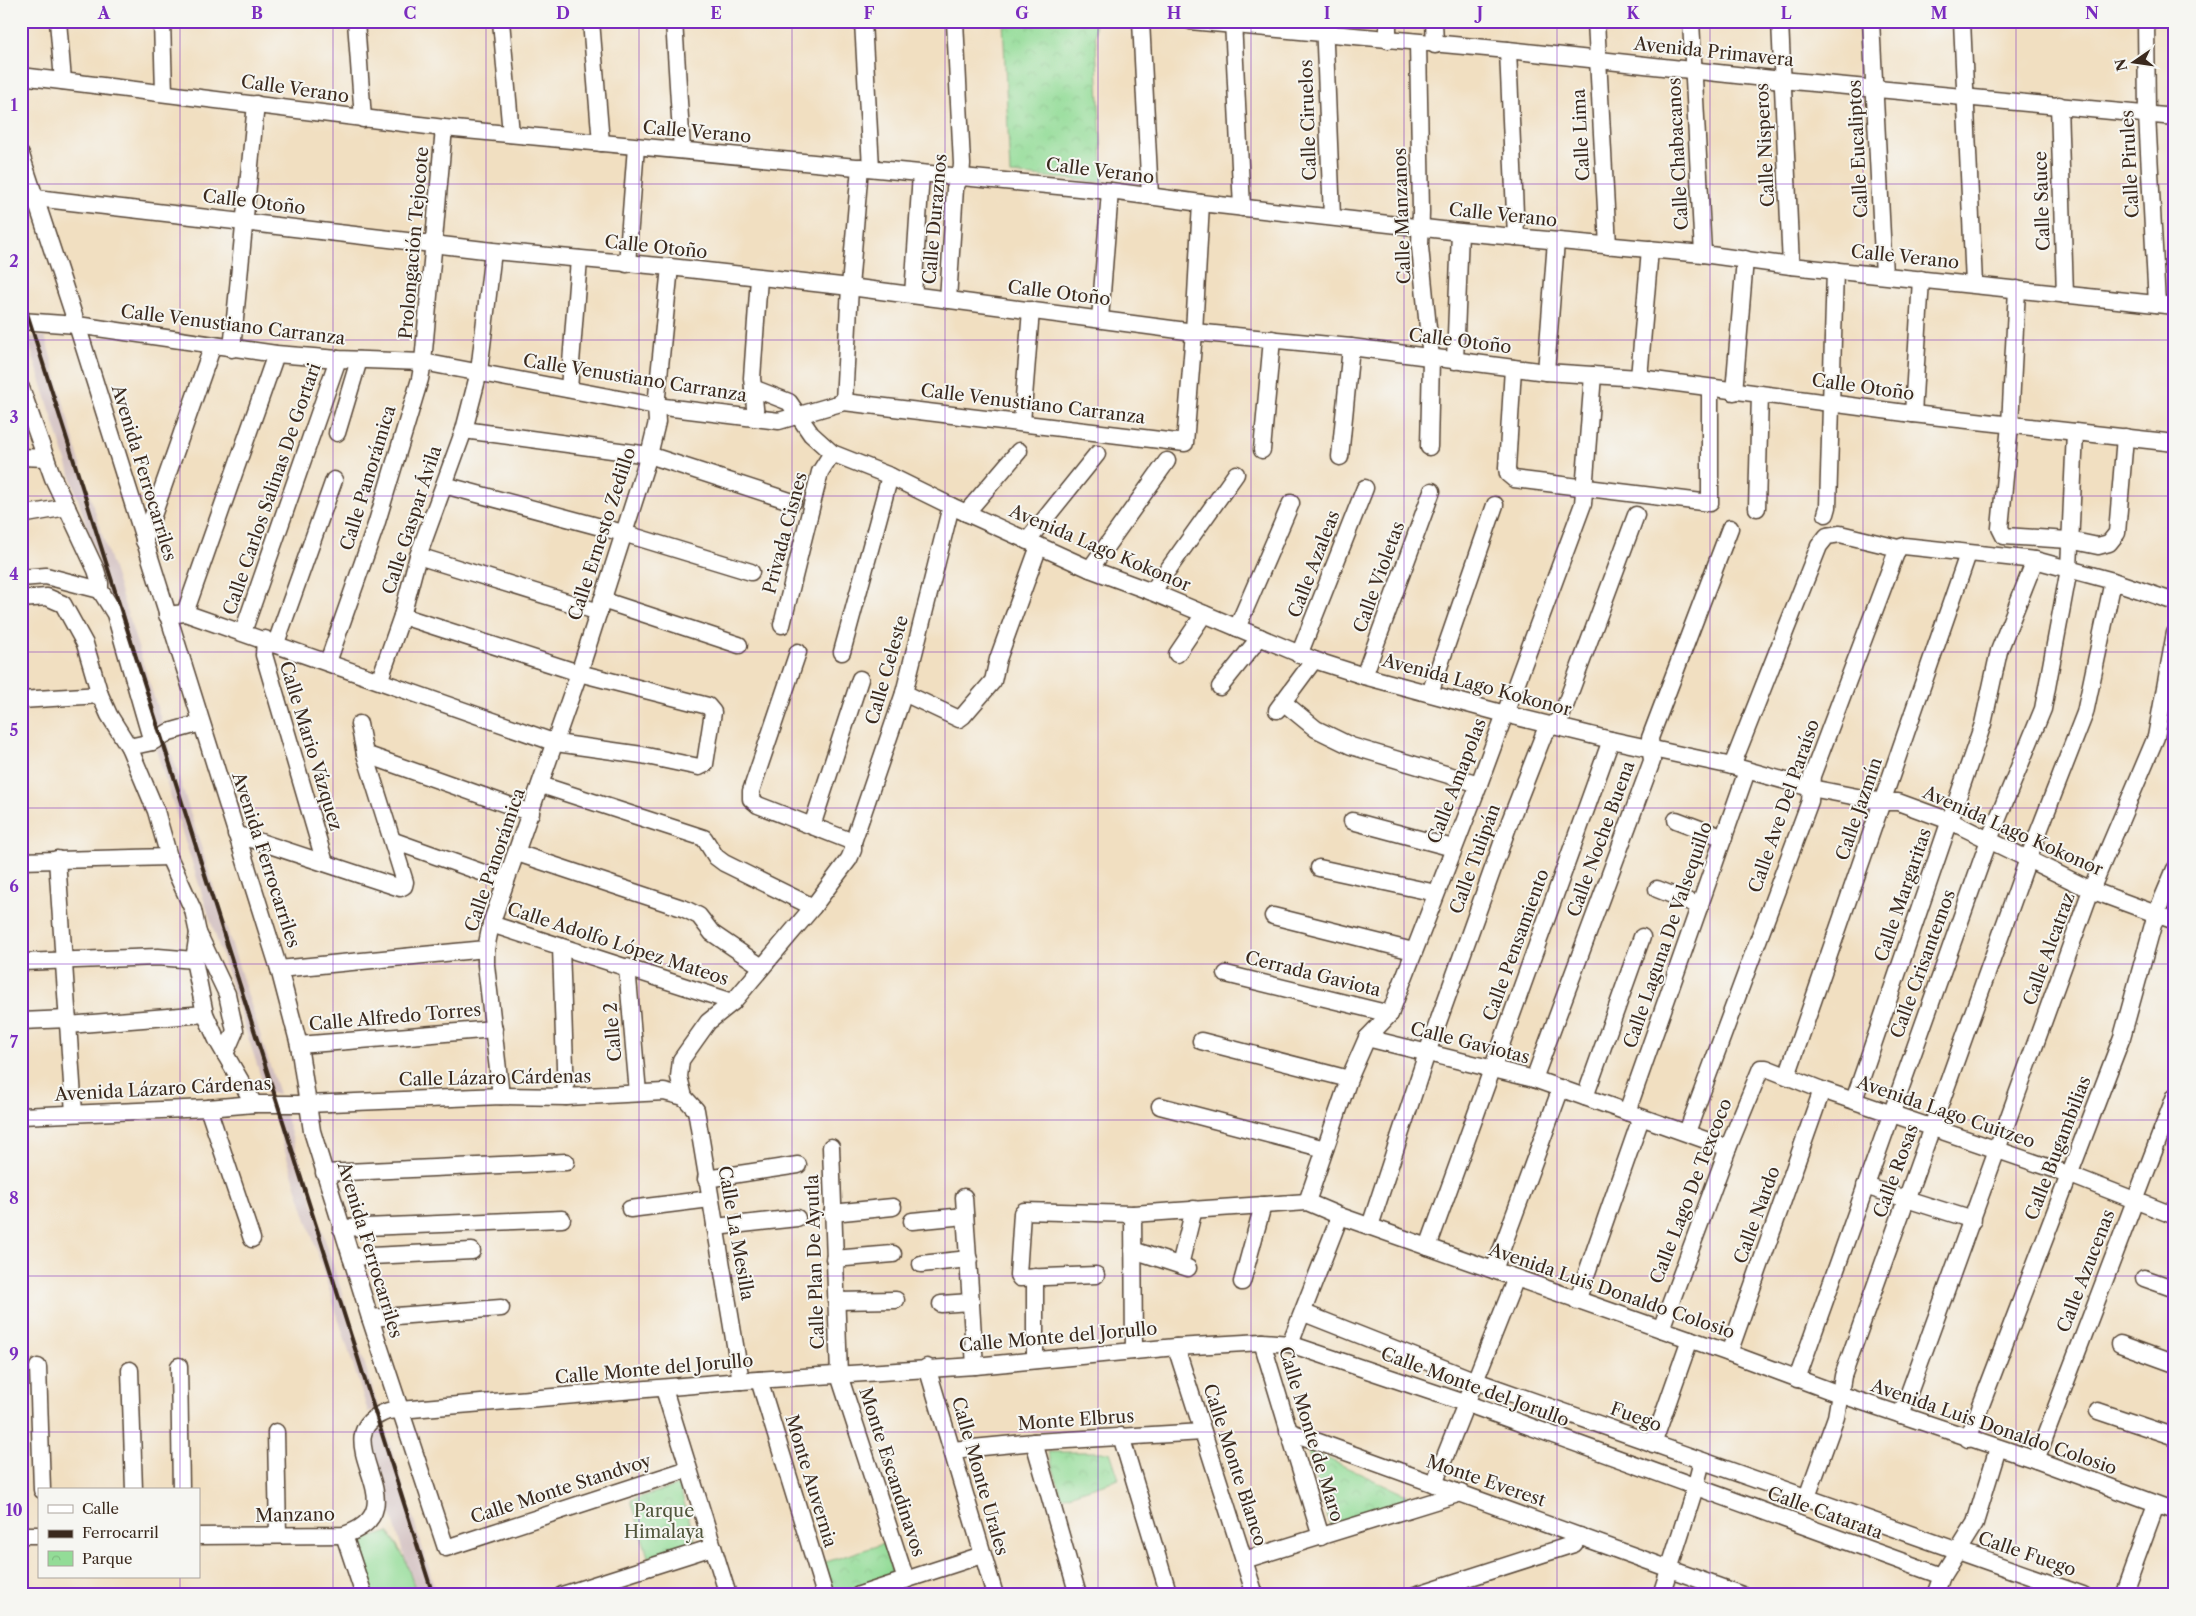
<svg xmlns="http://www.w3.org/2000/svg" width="2196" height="1616" font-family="'Libre Caslon Text',serif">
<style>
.railway{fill:#d2bfc0}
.grass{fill:#93dc97;stroke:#67835a}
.park{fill:url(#park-crowns);stroke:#67835a}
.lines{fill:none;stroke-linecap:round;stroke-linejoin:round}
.minor-casing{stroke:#564536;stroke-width:19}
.minor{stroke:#fff;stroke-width:16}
.rail{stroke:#3b2a1e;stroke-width:4}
.grid{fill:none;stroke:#7b2cbf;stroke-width:1;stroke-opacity:0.55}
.labels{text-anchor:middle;stroke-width:4;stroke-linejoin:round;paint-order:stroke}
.street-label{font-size:18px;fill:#3b2a1e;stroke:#f6f6f2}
.park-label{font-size:18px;fill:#51563c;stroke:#f6f6f2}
.neatline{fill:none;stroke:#7b2cbf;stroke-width:2}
.grid-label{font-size:16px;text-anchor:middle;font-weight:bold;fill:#7b2cbf}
</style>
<defs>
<pattern id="park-crowns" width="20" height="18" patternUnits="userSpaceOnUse" patternTransform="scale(1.25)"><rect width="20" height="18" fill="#93dc97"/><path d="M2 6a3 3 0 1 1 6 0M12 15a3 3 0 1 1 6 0" fill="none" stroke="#80bd82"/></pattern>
</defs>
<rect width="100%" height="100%" fill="#f6f6f2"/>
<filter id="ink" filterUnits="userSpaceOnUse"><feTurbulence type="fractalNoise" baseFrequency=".02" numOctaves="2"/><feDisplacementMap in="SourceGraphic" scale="10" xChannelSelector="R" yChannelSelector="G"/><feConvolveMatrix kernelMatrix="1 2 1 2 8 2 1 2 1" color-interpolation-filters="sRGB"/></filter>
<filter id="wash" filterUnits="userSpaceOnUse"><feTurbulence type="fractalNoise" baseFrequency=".0096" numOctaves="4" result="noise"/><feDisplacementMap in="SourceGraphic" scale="20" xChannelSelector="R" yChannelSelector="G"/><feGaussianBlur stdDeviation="1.12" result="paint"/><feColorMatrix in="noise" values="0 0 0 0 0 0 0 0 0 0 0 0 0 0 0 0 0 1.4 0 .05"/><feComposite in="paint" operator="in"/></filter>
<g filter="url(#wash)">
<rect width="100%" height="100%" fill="#f1dfc1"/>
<!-- railway -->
<g class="railway">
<polygon points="45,336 84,477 164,729 151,732 27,337"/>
<polygon points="167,739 279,1094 266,1093 176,813 154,743"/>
<polygon points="283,1108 379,1409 368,1412 272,1110"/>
<polygon points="382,1419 437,1595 417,1595 405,1559 373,1453 371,1422"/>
</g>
<!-- grass -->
<polygon class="grass" points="389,1532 405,1559 417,1595 367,1595 352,1546 363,1540"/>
<!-- park -->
<g class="park">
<polygon points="1003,21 1095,23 1103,182 1010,174"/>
<polygon points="1307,1449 1421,1502 1331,1528"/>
<polygon points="1048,1452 1110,1452 1119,1479 1062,1497"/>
<polygon points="679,1485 696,1543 648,1557 631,1500"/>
<polygon points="883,1544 893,1575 833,1594 823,1563"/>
</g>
</g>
<g filter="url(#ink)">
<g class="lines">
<!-- minor casing -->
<g class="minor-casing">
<g id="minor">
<polyline points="58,21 63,81"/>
<polyline points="162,21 164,93"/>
<polyline points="356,21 363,119"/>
<polyline points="501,21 511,134"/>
<polyline points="591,21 601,143"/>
<polyline points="674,21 682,150"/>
<polyline points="863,21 871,168"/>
<polyline points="1141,21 1150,196"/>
<polyline points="1190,21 1508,50 1782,80 2175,117"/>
<polyline points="1233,21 1242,208"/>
<polyline points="1324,21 1332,217"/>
<polyline points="1388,21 1388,40"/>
<polyline points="1434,21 1435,45"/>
<polyline points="1596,21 1608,246"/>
<polyline points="1691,21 1703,254"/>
<polyline points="1780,21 1791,266"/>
<polyline points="1871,21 1884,275"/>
<polyline points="1962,21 1974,284"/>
<polyline points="2146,21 2147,115 2157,304"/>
<polyline points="1418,43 1421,212 1420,247 1431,358 1429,447"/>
<polyline points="1508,50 1516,237"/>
<polyline points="21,76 444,128 1110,191 1201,203 1460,232 1703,254 1791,266 2175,306"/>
<polyline points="2059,105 2065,295"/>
<polyline points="21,155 77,325 279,969 299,1045 312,1131 370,1318 446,1548 688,1469"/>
<polyline points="36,198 493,251 670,267 850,287 1194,332 1351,347 1546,372 1639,378 1913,414 2175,443"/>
<polyline points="627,264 636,147"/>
<polyline points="2017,289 2010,425 2000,528 2004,536 2069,540 2098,546 2109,543 2117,533 2125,437"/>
<polyline points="913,295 921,174"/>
<polyline points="948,300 955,188 961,176 962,164 955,21"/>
<polyline points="1100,319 1110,191"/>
<polyline points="21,321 77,325 276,354 338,359 423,362 656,406 779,421 844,402 1185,443 1194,332 1201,203"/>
<polyline points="232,349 256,104"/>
<polyline points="1455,361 1460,232"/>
<polyline points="1513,368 1507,468 1508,474 1514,479 1710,503 1710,389"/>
<polyline points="1546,372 1556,241"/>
<polyline points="1639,378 1650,249"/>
<polyline points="21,388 53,478 96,570 100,583 100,590 115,614 152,742"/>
<polyline points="753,388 789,402 811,434 832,453 890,476 951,506 1090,569 1152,592 1314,660 1364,676 1505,714 1611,740 1732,766 1811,788 1883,802 1898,802 1950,821 2091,890 2175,921"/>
<polyline points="569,389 579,259"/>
<polyline points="1734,392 1745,259"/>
<polyline points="844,402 850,287 860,167"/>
<polyline points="1913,414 1921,279"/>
<polyline points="756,418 752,378 759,278"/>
<polyline points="1022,422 1031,310"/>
<polyline points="464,430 649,455 793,502"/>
<polyline points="337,433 359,360"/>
<polyline points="1262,450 1272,339"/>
<polyline points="21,457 46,458"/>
<polyline points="1340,457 1351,347"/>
<polyline points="444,485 623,533 751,572"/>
<polyline points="1757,508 1760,394"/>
<polyline points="966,513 1019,451"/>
<polyline points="1826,514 1828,507 1835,270"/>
<polyline points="21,515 67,507"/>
<polyline points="144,541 213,345"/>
<polyline points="1027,541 1097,454"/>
<polyline points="418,556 599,612"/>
<polyline points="1090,569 1167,461"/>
<polyline points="21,578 46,576 100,590"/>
<polyline points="1152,592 1236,474"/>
<polyline points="21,599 47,597 63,604 85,644 100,695 109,715 129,747 156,811 169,857 193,910 198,933 194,960 205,1014 217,1040 254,1104"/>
<polyline points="602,600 739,645"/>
<polyline points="185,613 276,354"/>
<polyline points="167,615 185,613 556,743 642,755 699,767 705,764 713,712 708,706 579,673 402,616"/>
<polyline points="782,625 820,472 832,453"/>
<polyline points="1237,628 1291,503"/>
<polyline points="243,632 338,359"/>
<polyline points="265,639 264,655 325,863"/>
<polyline points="276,643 334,480"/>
<polyline points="798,652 751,791 751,799 758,805 853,842"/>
<polyline points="842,652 890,476"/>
<polyline points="1177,654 1204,614"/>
<polyline points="1299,655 1365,488"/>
<polyline points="328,662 376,525 420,379 423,362 444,128"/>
<polyline points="1364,676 1432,491"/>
<polyline points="380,679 402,616 418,556 464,430 479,372 493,251"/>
<polyline points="1220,687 1260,637"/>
<polyline points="904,693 959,719 963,716 993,681 998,659 1039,546"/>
<polyline points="1430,693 1495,505"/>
<polyline points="21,700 100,695"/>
<polyline points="1283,702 1316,729 1351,746 1479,784"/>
<polyline points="1277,710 1314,660"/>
<polyline points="129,747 152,742 169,732 201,723"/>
<polyline points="365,754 531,813"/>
<polyline points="1732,766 1819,546 1827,536 1840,534 1898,548 1904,546 2035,560 2113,581 2175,602"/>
<polyline points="541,785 704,838 716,857 724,863 813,907"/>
<polyline points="1676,820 1724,838"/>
<polyline points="1352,821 1453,848"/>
<polyline points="812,826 860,679"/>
<polyline points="236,834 400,888 404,886 405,882 365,754 359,724"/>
<polyline points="394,841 506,881"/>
<polyline points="517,853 685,909 699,916 712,933 762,967"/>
<polyline points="57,859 74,1113"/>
<polyline points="21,861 169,857"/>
<polyline points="1319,868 1436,893"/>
<polyline points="1657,889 1700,906"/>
<polyline points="1273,916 1413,951"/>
<polyline points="491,924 733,1002"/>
<polyline points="198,933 227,994 235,1031 225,1054"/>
<polyline points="561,947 566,1097"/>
<polyline points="21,962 158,957 194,960"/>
<polyline points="627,967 638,1093"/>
<polyline points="279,969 486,949"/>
<polyline points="1226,974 1390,1014"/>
<polyline points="21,1021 68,1019"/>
<polyline points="68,1025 205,1014"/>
<polyline points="1367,1038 1534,1079 1728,1148"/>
<polyline points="1201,1041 1349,1079"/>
<polyline points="299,1045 494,1029"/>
<polyline points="1787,1076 1968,554"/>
<polyline points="1534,1079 1652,761 1650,738 1730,528"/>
<polyline points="501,1096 486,965 486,949 491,924 579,673 649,455 657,422 656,406 670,267"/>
<polyline points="1585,1097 1642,937"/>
<polyline points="1854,1100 1983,724 1999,651 2035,560"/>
<polyline points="1160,1106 1325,1149"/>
<polyline points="208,1108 252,1239"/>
<polyline points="1627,1112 1747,771"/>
<polyline points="21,1116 208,1108 254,1104 307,1104 501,1096 566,1097 664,1092 684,1097"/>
<polyline points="1687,1132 1810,801 1812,776 1898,548"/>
<polyline points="831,1147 839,1375 906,1580"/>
<polyline points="324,1173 566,1162"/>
<polyline points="706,1179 798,1165"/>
<polyline points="1865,1186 1973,1220"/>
<polyline points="964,1197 975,1366"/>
<polyline points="1307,1202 1349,1079 1367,1038 1390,1014 1479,784 1583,504 1593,375"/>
<polyline points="630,1209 710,1199"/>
<polyline points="832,1213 893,1207"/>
<polyline points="1133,1214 1134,1351"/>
<polyline points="912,1221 965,1216"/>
<polyline points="1370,1226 1427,1053 1510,821 1544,734 1561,717 1636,515"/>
<polyline points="715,1227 797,1218"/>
<polyline points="341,1228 562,1219"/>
<polyline points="1428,1247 1611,740"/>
<polyline points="1133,1250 1188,1268"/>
<polyline points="351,1257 472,1251"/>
<polyline points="834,1259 893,1254"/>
<polyline points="921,1264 969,1259"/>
<polyline points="1180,1265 1194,1209"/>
<polyline points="1494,1270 1561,1088"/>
<polyline points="1096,1275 1020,1278 1018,1275 1022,1213 1024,1211 1133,1214 1307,1202 1340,1216 1729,1353 1839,1394 2036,1460 2175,1511"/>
<polyline points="1035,1277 1035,1360"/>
<polyline points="2144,1278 2175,1289"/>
<polyline points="1242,1282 1263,1205"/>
<polyline points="836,1301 896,1300"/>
<polyline points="1577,1301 1641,1118"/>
<polyline points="941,1304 971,1302"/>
<polyline points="1304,1313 1476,1381 2083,1595"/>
<polyline points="370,1318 501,1308"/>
<polyline points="1661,1329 1728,1148 1761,1068 1766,1068 1822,1090 2068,1174 2175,1216"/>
<polyline points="1262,1342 1321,1537"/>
<polyline points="1290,1344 1340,1216"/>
<polyline points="2120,1344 2175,1364"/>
<polyline points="1176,1347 1255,1595"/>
<polyline points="1729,1353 1822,1090"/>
<polyline points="179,1366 181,1490"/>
<polyline points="38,1367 42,1490"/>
<polyline points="927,1367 995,1595"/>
<polyline points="130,1370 134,1490"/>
<polyline points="1797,1379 1989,840 2043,709 2069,569 2075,432"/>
<polyline points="759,1380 825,1595"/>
<polyline points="741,1381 696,1110 684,1097 679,1077 681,1060 708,1022 733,1002 813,907 849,859 853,850 853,842 904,693 951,506"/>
<polyline points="664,1389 728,1595"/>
<polyline points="2098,1411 2175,1437"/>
<polyline points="1901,1415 2091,890 2156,737 2175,633"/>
<polyline points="1288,1431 1742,1595"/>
<polyline points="276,1432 278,1535"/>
<polyline points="1121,1436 1169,1595"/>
<polyline points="1968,1439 2122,1037 2156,914 2175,869"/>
<polyline points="1034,1442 1078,1595"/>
<polyline points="1653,1444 1690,1339"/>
<polyline points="952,1450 1034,1442 1203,1432"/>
<polyline points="2036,1460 2175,1096"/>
<polyline points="1434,1484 1516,1278"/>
<polyline points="1807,1497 1836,1417 1843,1376 2028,859 2085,713 2113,581"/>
<polyline points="21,1535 39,1535"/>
<polyline points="344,1535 364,1595"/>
<path d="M199 1536 344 1535C425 1508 317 1436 388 1411L741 1381 975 1366 1176 1347 1262 1342 1290 1344 1465 1403 1942 1576"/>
<polyline points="1244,1560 1461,1493"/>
<polyline points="562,1595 713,1547"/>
<polyline points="859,1595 982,1555"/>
<polyline points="1415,1595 1574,1544 1580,1536"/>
<polyline points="1661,1595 1695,1488 1702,1461"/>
<polyline points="1935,1595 1942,1576 1975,1523 1998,1448"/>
<polyline points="2123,1595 2156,1505"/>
</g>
</g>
<!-- minor -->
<use href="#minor" class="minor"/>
<!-- rail -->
<polyline class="rail" points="21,294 433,1595"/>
</g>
</g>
<!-- grid -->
<path class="grid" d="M180 21V1490M333 21V1595M486 21V1595M639 21V1595M792 21V1595M945 21V1595M1098 21V1595M1251 21V1595M1404 21V1595M1557 21V1595M1710 21V1595M1863 21V1595M2016 21V1595M21 184H2175M21 340H2175M21 496H2175M21 652H2175M21 808H2175M21 964H2175M21 1120H2175M21 1276H2175M21 1432H2175M180 1577V1595"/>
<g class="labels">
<!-- street labels -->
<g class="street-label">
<text transform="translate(1714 52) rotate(6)" y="6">Avenida Primavera</text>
<text transform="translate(295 89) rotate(8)" y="6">Calle Verano</text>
<text transform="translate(1308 120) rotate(-92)" y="6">Calle Ciruelos</text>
<text transform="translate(697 132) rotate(5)" y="6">Calle Verano</text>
<text transform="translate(1581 135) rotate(-93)" y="6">Calle Lima</text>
<text transform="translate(1765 145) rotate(-93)" y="6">Calle Nisperos</text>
<text transform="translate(1858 149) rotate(-93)" y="6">Calle Eucaliptos</text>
<text transform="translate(1678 154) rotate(-93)" y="6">Calle Chabacanos</text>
<text transform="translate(2130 164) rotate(-93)" y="6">Calle Pirules</text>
<text transform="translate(1100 171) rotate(7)" y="6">Calle Verano</text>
<text transform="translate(2042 201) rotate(-92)" y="6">Calle Sauce</text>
<text transform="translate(254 202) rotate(7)" y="6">Calle Otoño</text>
<text transform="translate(1503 215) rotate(6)" y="6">Calle Verano</text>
<text transform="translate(1402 216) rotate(-92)" y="6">Calle Manzanos</text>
<text transform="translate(935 219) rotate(-85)" y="6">Calle Duraznos</text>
<text transform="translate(414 243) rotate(-85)" y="6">Prolongación Tejocote</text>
<text transform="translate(656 247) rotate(6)" y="6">Calle Otoño</text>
<text transform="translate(1905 257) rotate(6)" y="6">Calle Verano</text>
<text transform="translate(1059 293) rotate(7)" y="6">Calle Otoño</text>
<text transform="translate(233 325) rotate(7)" y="6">Calle Venustiano Carranza</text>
<text transform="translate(1460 341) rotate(7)" y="6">Calle Otoño</text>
<text transform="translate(635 378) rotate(9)" y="6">Calle Venustiano Carranza</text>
<text transform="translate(1863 387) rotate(8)" y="6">Calle Otoño</text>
<text transform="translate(1033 404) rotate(7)" y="6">Calle Venustiano Carranza</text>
<text transform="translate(144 473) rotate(73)" y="6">Avenida Ferrocarriles</text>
<text transform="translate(368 478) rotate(-73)" y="6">Calle Panorámica</text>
<text transform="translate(272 489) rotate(-71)" y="6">Calle Carlos Salinas De Gortari</text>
<text transform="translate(412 520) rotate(-72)" y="6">Calle Gaspar Ávila</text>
<text transform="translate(785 533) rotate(-75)" y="6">Privada Cisnes</text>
<text transform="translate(602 534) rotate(-72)" y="6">Calle Ernesto Zedillo</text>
<text transform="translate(1100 548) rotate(23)" y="6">Avenida Lago Kokonor</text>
<text transform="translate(1314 564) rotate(-69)" y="6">Calle Azaleas</text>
<text transform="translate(1379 577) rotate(-70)" y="6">Calle Violetas</text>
<text transform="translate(887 670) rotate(-74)" y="6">Calle Celeste</text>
<text transform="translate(1477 685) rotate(15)" y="6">Avenida Lago Kokonor</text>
<text transform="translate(311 746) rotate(73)" y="6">Calle Mario Vázquez</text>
<text transform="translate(1457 781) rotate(-69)" y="6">Calle Amapolas</text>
<text transform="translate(1784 806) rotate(-71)" y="6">Calle Ave Del Paraíso</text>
<text transform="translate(1859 809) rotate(-71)" y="6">Calle Jazmín</text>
<text transform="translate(2013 831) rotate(24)" y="6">Avenida Lago Kokonor</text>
<text transform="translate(1601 839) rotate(-70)" y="6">Calle Noche Buena</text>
<text transform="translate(1475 859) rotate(-70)" y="6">Calle Tulipán</text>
<text transform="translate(266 860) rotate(72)" y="6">Avenida Ferrocarriles</text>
<text transform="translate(495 860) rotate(-71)" y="6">Calle Panorámica</text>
<text transform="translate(1903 895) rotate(-71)" y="6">Calle Margaritas</text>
<text transform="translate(1668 935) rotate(-71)" y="6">Calle Laguna De Valsequillo</text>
<text transform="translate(618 944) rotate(18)" y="6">Calle Adolfo López Mateos</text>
<text transform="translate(1516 945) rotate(-70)" y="6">Calle Pensamiento</text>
<text transform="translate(2049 949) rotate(-70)" y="6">Calle Alcatraz</text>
<text transform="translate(1923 964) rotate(-70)" y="6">Calle Crisantemos</text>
<text transform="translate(1313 974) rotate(14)" y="6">Cerrada Gaviota</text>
<text transform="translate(395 1017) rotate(-5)" y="6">Calle Alfredo Torres</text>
<text transform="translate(613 1032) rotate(-95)" y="6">Calle 2</text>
<text transform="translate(1470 1043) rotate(14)" y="6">Calle Gaviotas</text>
<text transform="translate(495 1078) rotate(-1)" y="6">Calle Lázaro Cárdenas</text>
<text transform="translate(163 1089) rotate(-3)" y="6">Avenida Lázaro Cárdenas</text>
<text transform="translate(1946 1112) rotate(19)" y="6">Avenida Lago Cuitzeo</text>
<text transform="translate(2058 1148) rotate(-69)" y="6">Calle Bugambilias</text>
<text transform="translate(1896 1171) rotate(-70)" y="6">Calle Rosas</text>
<text transform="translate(1691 1191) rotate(-69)" y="6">Calle Lago De Texcoco</text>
<text transform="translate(1757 1215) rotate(-70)" y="6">Calle Nardo</text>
<text transform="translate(736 1233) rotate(80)" y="6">Calle La Mesilla</text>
<text transform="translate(370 1250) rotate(73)" y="6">Avenida Ferrocarriles</text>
<text transform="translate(815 1262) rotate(-92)" y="6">Calle Plan De Ayutla</text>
<text transform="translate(2086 1271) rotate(-69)" y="6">Calle Azucenas</text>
<text transform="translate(1612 1291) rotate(19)" y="6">Avenida Luis Donaldo Colosio</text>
<text transform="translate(1058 1337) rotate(-5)" y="6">Calle Monte del Jorullo</text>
<text transform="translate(654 1369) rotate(-5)" y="6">Calle Monte del Jorullo</text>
<text transform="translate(1475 1387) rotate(20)" y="6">Calle Monte del Jorullo</text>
<text transform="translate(1636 1417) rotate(20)" y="6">Fuego</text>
<text transform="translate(1076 1420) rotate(-4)" y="6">Monte Elbrus</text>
<text transform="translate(1994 1427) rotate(19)" y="6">Avenida Luis Donaldo Colosio</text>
<text transform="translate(1311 1434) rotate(73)" y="6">Calle Monte de Maro</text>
<text transform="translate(1235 1465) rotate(72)" y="6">Calle Monte Blanco</text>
<text transform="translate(892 1472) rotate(72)" y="6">Monte Escandinavos</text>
<text transform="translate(980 1476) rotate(74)" y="6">Calle Monte Urales</text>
<text transform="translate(811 1481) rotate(73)" y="6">Monte Auvernia</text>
<text transform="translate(1486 1481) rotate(19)" y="6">Monte Everest</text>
<text transform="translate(561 1489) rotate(-18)" y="6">Calle Monte Standvoy</text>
<text transform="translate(1825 1513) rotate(20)" y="6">Calle Catarata</text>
<text transform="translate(295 1515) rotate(-1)" y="6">Manzano</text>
<text transform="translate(2027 1554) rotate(19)" y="6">Calle Fuego</text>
</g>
<!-- park labels -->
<g class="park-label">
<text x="664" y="1517">Parque<tspan x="664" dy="21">Himalaya</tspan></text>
</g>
</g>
<!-- margin -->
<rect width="2196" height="1616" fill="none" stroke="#f6f6f2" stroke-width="55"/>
<!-- legend -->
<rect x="38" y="1488" width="162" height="90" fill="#f6f6f2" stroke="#aba49d"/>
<rect x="48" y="1505" width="25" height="8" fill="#ffffff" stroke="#aba49d"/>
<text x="82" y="1514" font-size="15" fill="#3b2a1e">Calle</text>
<rect x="48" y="1530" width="25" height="8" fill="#3b2a1e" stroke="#aba49d"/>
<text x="82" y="1538" font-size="15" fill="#3b2a1e">Ferrocarril</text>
<rect x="48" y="1551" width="25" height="15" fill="url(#park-crowns)" stroke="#aba49d"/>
<text x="82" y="1564" font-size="15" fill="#3b2a1e">Parque</text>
<!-- north arrow -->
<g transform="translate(2134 62) rotate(257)" stroke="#f6f6f2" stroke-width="4" paint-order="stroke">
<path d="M0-4L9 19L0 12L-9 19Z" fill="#3b2a1e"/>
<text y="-8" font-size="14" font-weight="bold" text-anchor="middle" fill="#3b2a1e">N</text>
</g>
<rect x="28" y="28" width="2140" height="1560" class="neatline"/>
<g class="grid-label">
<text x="104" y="19">A</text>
<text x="257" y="19">B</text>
<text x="410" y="19">C</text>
<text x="563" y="19">D</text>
<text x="716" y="19">E</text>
<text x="869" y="19">F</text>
<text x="1022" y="19">G</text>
<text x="1174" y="19">H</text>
<text x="1327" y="19">I</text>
<text x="1480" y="19">J</text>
<text x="1633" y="19">K</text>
<text x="1786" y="19">L</text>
<text x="1939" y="19">M</text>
<text x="2092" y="19">N</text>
<text x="14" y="111">1</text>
<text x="14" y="267">2</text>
<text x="14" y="423">3</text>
<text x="14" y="580">4</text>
<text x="14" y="736">5</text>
<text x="14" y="892">6</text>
<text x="14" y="1048">7</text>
<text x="14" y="1204">8</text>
<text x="14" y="1360">9</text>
<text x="14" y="1516">10</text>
</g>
</svg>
